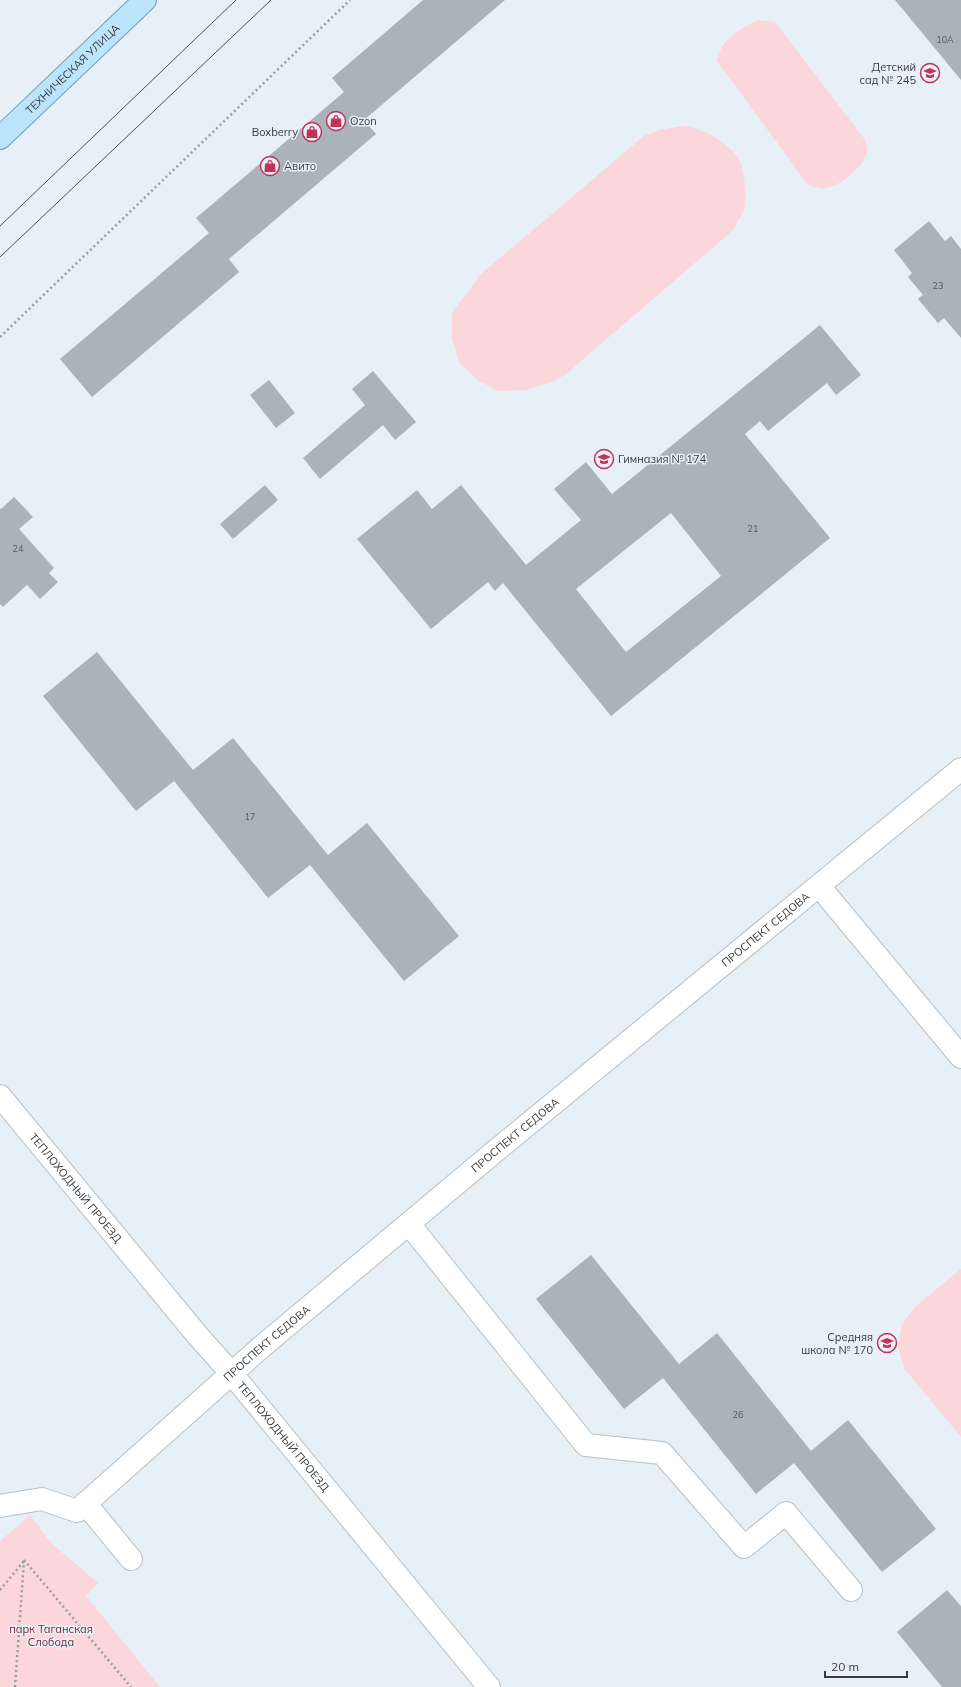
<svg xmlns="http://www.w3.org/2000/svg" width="961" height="1687" font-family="Mulish,sans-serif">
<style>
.green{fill:#fbd6da}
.building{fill:#aab3b8;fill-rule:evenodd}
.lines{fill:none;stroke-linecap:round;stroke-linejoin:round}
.minor-casing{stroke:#b7c0c6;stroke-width:24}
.major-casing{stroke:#6f9eb8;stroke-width:24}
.path{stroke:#979ea2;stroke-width:2.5;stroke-dasharray:2 3;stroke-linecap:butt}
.minor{stroke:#fff;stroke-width:22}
.major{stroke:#bbe5fd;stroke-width:22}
.tram{stroke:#4c5053;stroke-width:1}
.labels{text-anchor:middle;stroke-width:3;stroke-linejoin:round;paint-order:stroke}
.number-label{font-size:9px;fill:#53585b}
.poi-label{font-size:11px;fill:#363a3c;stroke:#e7f0f6;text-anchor:end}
.street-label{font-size:11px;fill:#363a3c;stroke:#e7f0f6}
.park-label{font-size:11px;fill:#792237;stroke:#e7f0f6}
</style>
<rect width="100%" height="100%" fill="#e7f0f6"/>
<!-- green -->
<g class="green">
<path d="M758 20 775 22 866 141 867 153 860 166 848 177 836 185 822 189 808 185 717 61C722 38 738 30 758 20Z"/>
<path d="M684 126C705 129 723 140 737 156 744 165 747 194 745 205 744 213 736 223 733 230L565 375 547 384 524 390 499 391 479 381 462 366 459 362 452 339V313L481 274 644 136 660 130Z"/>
<polygon points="961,1269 961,1437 904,1368 898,1347 902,1324 916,1306"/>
<polygon points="30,1515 52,1544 98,1583 86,1596 160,1687 0,1687 0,1541"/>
</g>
<!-- building -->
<g class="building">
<polygon points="423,0 505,0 364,120 376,134 229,259 239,272 92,397 60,359 209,233 196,218 344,92 332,78"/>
<polygon points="895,0 961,0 961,80"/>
<polygon points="929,221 945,241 951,236 961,249 961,338 944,318 938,323 918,299 923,295 908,277 912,273 894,250"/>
<path d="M820 325 861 375 836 395 827 383 768 431 760 421 745 434 830 538 611 716 503 583 495 591 488 582 431 629 357 539 417 490 432 509 461 485 526 565 581 520 554 489 586 462 612 494ZM671 513 721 576 626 652 576 589Z"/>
<polygon points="373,371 416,422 395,440 383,425 320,479 303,458 365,405 352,389"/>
<polygon points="269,380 295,413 276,428 250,395"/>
<polygon points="265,485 278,500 233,539 220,524"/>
<polygon points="14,497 33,517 19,529 54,568 49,573 58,582 40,599 27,585 3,607 0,604 0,508 1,509"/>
<polygon points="97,652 193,770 233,738 328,855 367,823 459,936 404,981 310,865 268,898 174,781 136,811 43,696"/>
<polygon points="591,1255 679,1364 717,1333 811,1451 848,1420 936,1529 882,1572 794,1463 756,1494 663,1378 624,1409 536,1299"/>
<polygon points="947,1590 961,1606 961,1687 942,1687 897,1632"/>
</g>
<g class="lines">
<!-- minor casing -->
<g class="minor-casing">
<g id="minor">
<polyline points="819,886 961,1057"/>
<path id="s1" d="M0 1096 198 1336 232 1374 489 1687"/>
<polyline points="409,1224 586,1445 662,1453 744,1547 786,1513 851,1590"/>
<polyline points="85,1503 131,1559"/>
<path id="s2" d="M0 1506 42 1499 77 1511 259 1349 493 1153 961 769"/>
</g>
</g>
<!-- major casing -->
<g class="major-casing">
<g id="major">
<path id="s3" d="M0 138 145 0"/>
</g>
</g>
<!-- path -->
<g class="path">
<polyline points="0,337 350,0"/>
<polyline points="24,1560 131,1687"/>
<polyline points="0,1590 24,1561"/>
<polyline points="15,1687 24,1560"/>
</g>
<!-- minor -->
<use href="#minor" class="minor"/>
<!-- major -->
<use href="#major" class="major"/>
<!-- tram -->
<g class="tram">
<polyline points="0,226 236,0"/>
<polyline points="0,257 271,0"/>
</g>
</g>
<!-- icons -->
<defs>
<g id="school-ring" transform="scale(1)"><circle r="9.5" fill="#e7f0f6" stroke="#c23359" stroke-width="1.5"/><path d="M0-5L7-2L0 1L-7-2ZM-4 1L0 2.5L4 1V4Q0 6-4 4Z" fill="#c23359"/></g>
<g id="shop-ring" transform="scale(1)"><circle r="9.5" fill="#e7f0f6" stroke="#c23359" stroke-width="1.5"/><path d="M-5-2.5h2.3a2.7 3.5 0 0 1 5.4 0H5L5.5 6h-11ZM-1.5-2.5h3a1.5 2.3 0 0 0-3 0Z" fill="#c23359"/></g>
</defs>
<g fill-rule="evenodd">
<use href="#school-ring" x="930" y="73"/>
<use href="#shop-ring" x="336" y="121"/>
<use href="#shop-ring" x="312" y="132"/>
<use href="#shop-ring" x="270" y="166"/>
<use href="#school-ring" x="604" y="459"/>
<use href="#school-ring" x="887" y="1343"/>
</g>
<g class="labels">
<!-- number labels -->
<g class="number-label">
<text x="945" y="43">10А</text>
<text x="938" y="289">23</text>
<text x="753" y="532">21</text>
<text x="18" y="552">24</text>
<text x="250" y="820">17</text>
<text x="738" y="1418">26</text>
</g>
<!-- poi labels -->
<g class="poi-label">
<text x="916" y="71">Детский<tspan x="916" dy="13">сад № 245</tspan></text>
<text x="350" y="125" text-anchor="start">Ozon</text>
<text x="298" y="136">Boxberry</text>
<text x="284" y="170" text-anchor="start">Авито</text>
<text x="618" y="463" text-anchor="start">Гимназия № 174</text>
<text x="873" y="1341">Средняя<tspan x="873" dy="13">школа № 170</tspan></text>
</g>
<!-- street labels -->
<g class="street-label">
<text dy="4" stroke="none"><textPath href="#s3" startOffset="100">ТЕХНИЧЕСКАЯ УЛИЦА</textPath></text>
<text dy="4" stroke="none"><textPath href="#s2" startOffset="981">ПРОСПЕКТ СЕДОВА</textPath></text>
<text dy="4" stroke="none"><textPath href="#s2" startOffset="657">ПРОСПЕКТ СЕДОВА</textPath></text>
<text dy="4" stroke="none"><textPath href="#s1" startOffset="119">ТЕПЛОХОДНЫЙ ПРОЕЗД</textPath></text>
<text dy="4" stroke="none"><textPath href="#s2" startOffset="333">ПРОСПЕКТ СЕДОВА</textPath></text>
<text dy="4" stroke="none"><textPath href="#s1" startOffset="443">ТЕПЛОХОДНЫЙ ПРОЕЗД</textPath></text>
</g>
<!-- park labels -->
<g class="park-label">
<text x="51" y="1633">парк Таганская<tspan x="51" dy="13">Слобода</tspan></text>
</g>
</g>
<!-- scale -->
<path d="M825 1671v6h82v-6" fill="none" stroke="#363a3c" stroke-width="2"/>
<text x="831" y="1671" font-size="12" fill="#363a3c" stroke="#e7f0f6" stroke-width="3" paint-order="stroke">20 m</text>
</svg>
